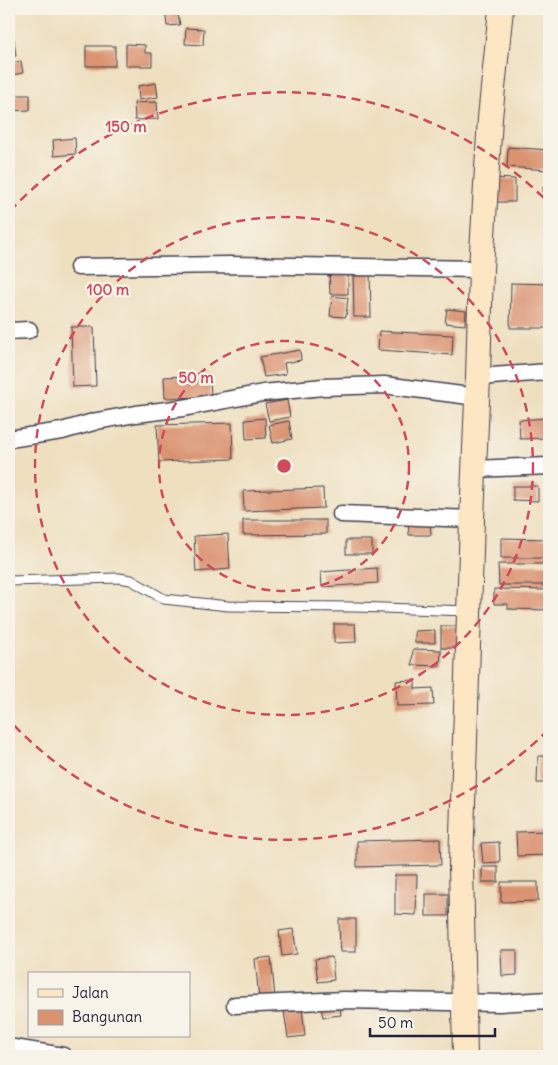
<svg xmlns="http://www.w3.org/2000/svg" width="558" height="1065" font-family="Delius,sans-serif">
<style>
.building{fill:#da9371}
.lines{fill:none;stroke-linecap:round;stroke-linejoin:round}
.lane-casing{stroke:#413e4f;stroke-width:11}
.street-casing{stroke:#413e4f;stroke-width:19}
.secondary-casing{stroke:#413e4f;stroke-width:26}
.lane{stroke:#fff;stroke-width:9}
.street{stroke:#fff;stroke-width:16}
.secondary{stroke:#fce6c4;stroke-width:24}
.ring{fill:none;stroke:#d1495b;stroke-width:2.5;stroke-dasharray:9 6}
.centre{fill:#d1495b;stroke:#f7f3e8;stroke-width:2.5}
.ring-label{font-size:15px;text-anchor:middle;font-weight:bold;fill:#d1495b;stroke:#f7f3e8;stroke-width:5;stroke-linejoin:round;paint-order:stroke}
</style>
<rect width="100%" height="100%" fill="#f7f3e8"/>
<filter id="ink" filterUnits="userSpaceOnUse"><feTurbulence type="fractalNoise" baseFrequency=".02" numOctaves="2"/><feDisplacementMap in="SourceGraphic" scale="10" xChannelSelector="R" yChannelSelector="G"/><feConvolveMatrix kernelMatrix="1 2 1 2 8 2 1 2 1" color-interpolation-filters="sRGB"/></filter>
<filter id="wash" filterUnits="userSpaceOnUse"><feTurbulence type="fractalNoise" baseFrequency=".0096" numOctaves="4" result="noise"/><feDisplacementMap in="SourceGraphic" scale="20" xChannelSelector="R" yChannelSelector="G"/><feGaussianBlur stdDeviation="1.12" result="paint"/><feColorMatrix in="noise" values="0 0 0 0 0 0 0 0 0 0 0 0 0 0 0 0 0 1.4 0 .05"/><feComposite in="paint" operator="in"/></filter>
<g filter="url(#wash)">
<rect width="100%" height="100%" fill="#eedfbf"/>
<g id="blocks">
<!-- building -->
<g class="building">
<polygon points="165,9 177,9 180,25 167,26"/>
<polygon points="186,28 204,29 203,45 185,44"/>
<polygon points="14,39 16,56 9,57 9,40"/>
<polygon points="126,44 145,45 145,53 152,53 152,66 126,66"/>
<rect x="86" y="46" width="29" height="20"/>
<polygon points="21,61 23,73 11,75 10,63"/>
<polygon points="156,83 158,97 139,100 138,86"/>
<polygon points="9,95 30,95 30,110 9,111"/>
<polygon points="157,102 158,119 135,120 134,103"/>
<polygon points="75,138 76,154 54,156 53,140"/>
<polygon points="508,147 549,150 548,170 507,167"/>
<polygon points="493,178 515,179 515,202 493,202"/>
<polygon points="543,187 549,187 549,207 544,207"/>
<polygon points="329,269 348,269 348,294 330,294"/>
<polygon points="370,270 371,317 354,317 353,271"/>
<polygon points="511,283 549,284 549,328 510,328"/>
<polygon points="332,296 348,298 346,317 330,316"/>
<polygon points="447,309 466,311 465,325 445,323"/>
<polygon points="71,327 94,327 96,386 73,387"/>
<polygon points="379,331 453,335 452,355 378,350"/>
<polygon points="300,350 301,360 284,363 286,374 264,377 260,357"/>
<polygon points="210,375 211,397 165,398 164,377"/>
<polygon points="287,400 290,417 269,421 265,404"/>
<polygon points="265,418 266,438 246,439 245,420"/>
<polygon points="545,418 546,438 520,439 519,420"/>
<polygon points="289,421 292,439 273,443 269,425"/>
<polygon points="232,423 233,459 159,462 157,425"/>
<polygon points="513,486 538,486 538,501 513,500"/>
<polygon points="323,488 324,508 244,511 243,491"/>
<polygon points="243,520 326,520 326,534 243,535"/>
<polygon points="408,522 430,522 431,535 409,535"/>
<polygon points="228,534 230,569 196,572 194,536"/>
<polygon points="501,538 549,539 549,558 501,558"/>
<rect x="346" y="540" width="26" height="14"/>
<polygon points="498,564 549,564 549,585 499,585"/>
<polygon points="377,568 378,583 322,587 321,572"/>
<polygon points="494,589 549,590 549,610 508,609 508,604 494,604"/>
<polygon points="334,624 355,624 356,642 334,643"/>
<polygon points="441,626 461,626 460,648 441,648"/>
<polygon points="435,630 435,643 415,643 415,631"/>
<polygon points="413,649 441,650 440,666 412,665"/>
<polygon points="415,680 415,689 433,688 434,705 397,706 396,681"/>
<polygon points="538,756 549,756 549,783 537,783"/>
<polygon points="549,831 549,855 517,856 516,832"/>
<polygon points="440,839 441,865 357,867 357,841"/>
<polygon points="499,842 500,862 483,863 481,843"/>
<rect x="482" y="867" width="16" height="15"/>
<polygon points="395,875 417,875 416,915 395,914"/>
<polygon points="501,882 538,882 538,901 501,902"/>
<rect x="426" y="894" width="22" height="22"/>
<polygon points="339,919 356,919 356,952 340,952"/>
<polygon points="293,929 297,954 282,956 279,931"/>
<polygon points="501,950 517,950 517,975 502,976"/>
<polygon points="271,957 275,997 259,999 255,959"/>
<polygon points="332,957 334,980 318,982 315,959"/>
<polygon points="340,1005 341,1015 323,1017 321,1008"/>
<polygon points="302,1008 305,1036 288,1038 284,1011"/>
</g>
</g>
</g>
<g filter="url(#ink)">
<use href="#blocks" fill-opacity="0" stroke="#413e4f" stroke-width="1"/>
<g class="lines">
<!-- lane casing -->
<g class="lane-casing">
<polyline id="lane" points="9,581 119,578 131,580 164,599 228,606 356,607 467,611"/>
</g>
<!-- street casing -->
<g class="street-casing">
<g id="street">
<polyline points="78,267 230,265 481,269"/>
<polyline points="9,331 29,330"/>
<polyline points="478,377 549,372"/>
<polyline points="9,439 62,431 97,421 136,414 183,408 263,393 323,387 384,385 477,397"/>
<polyline points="474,469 549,466"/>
<polyline points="341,514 472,519"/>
<polyline points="235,1005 344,1000 499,1003 549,1000"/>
<polyline points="14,1048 63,1056"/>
</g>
</g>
<!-- secondary casing -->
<g class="secondary-casing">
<polyline id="secondary" points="465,1056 461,866 472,519 478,377 481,269 490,118 501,9"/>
</g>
<!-- lane -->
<use href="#lane" class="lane"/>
<!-- street -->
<use href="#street" class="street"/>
<!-- secondary -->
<use href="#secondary" class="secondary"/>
</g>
</g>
<!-- distance rings -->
<g class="ring">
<circle cx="284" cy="466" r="125"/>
<circle cx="284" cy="466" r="249"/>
<path d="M548 730A374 374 0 0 1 10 721M10 211A374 374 0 0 1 548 202"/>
</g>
<circle cx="284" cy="466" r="8" class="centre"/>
<g class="ring-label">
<text x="126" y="132">150 m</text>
<text x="108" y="295">100 m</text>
<text x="196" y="383">50 m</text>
</g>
<!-- margin -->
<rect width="558" height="1065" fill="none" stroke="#f7f3e8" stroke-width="30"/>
<!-- legend -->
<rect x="28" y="972" width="162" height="65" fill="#f7f3e8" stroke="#a29fa3"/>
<rect x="38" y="989" width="25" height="8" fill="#fce6c4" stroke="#a29fa3"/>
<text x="72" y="998" font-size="15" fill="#22223b">Jalan</text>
<rect x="38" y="1010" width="25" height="15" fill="#da9371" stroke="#a29fa3"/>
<text x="72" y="1022" font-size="15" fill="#22223b">Bangunan</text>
<!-- scale -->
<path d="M370 1028v8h125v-8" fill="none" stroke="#22223b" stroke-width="2.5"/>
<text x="378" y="1028" font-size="15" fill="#22223b" stroke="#f7f3e8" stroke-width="4" paint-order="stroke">50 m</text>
</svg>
